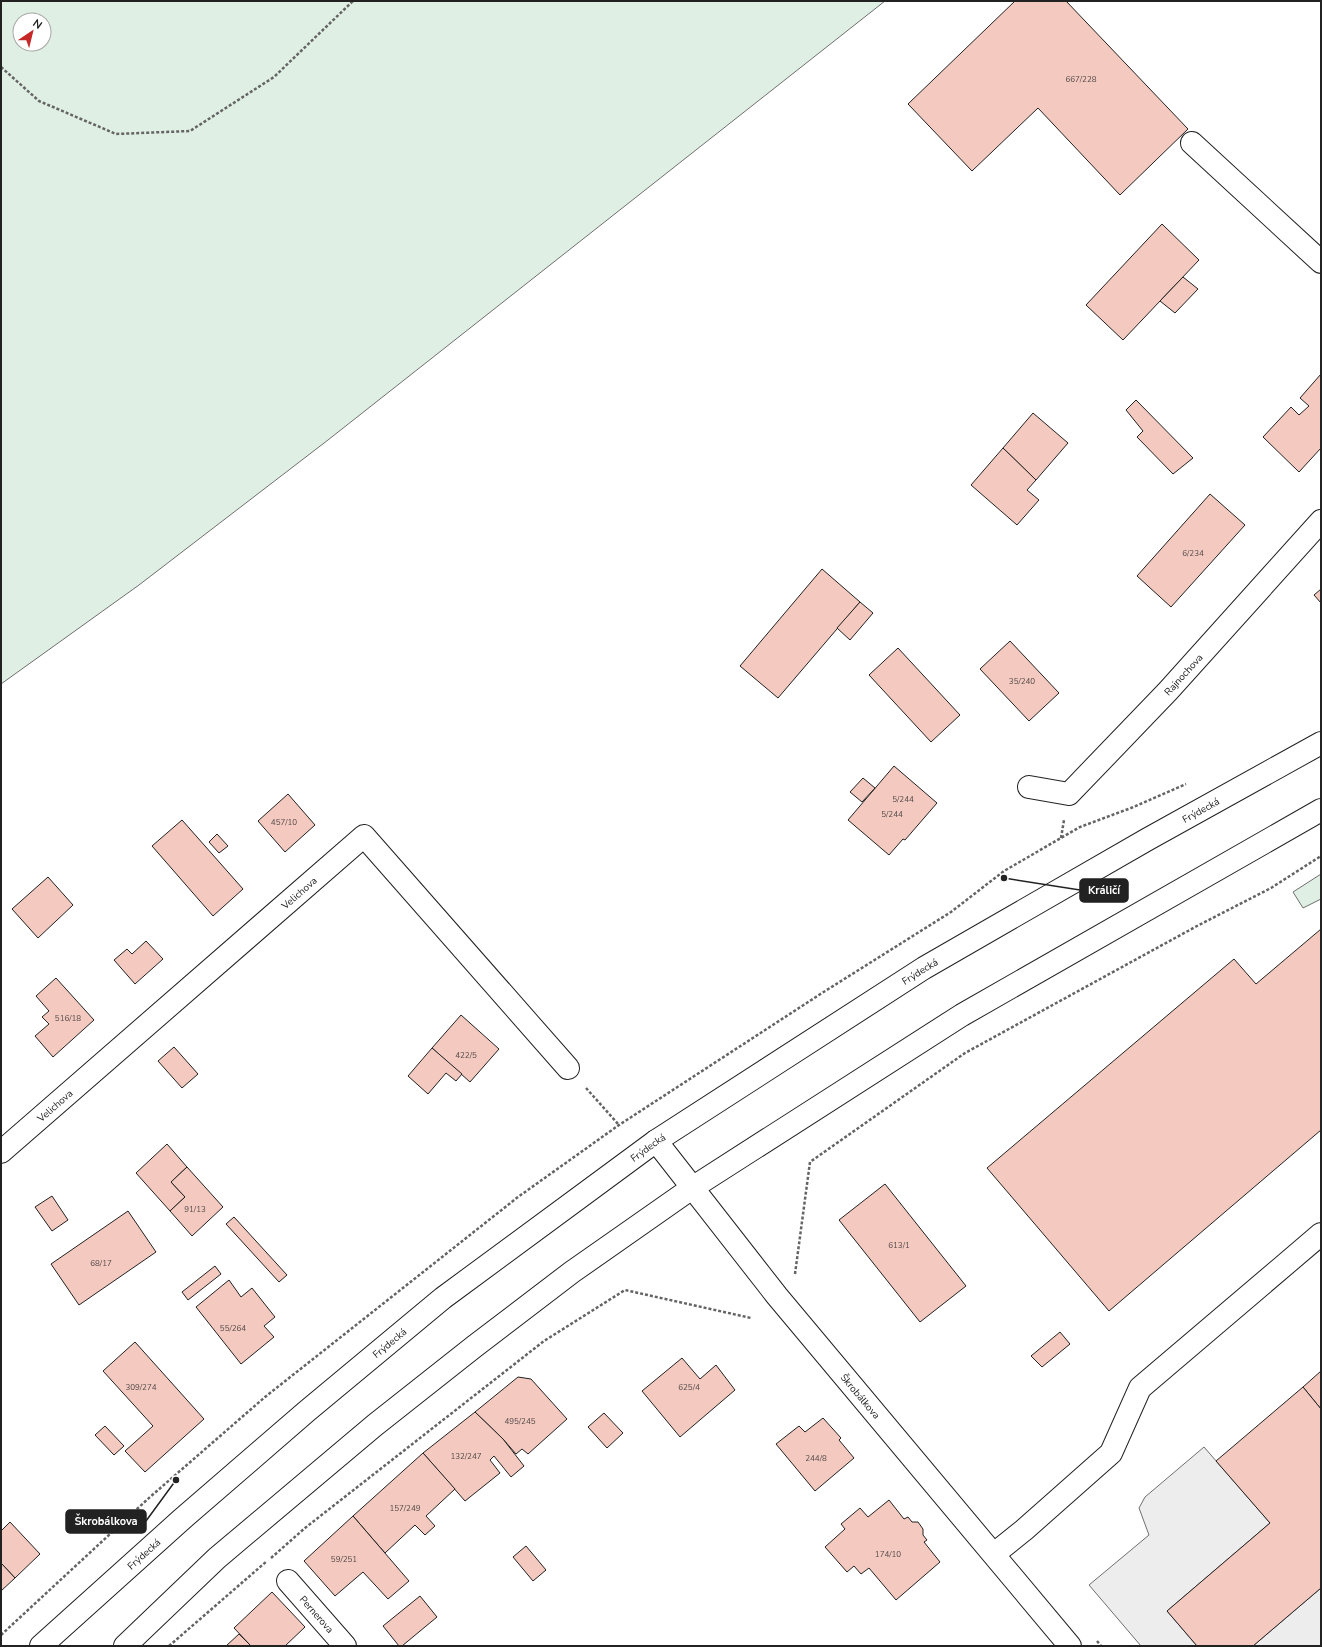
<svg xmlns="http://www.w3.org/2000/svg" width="1322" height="1647" font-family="'Nunito Sans',sans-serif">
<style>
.green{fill:#e0efe3;stroke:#6f6f6f;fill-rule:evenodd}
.parking{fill:#ededed;stroke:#6f6f6f}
.building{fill:#f3c9c0;stroke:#222}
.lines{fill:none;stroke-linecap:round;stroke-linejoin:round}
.minor-casing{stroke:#222;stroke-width:24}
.major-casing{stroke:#222;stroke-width:24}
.path{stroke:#646464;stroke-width:2.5;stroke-dasharray:3 2;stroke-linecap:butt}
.minor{stroke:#fff;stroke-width:22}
.major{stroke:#fff;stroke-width:22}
.labels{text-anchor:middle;stroke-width:3;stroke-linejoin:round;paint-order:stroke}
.number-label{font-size:8px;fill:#564c4a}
.street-label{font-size:10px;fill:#222;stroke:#fff}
.leader{fill:none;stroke:#222;stroke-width:1.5}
.callout-dot{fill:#222;stroke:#fff;stroke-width:1.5}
.callout{fill:#222;stroke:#222;stroke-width:1.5}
.callout-label{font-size:11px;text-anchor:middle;font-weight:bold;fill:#fff}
</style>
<rect width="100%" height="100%" fill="#fff"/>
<!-- green -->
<g class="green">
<path d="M1 1H885L328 440 139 585 1 684ZM20 20H44V44H20Z"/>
<polygon points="1321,874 1321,899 1303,908 1293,892"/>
</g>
<!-- parking -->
<g class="parking">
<polygon points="1204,1447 1270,1523 1167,1611 1197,1646 1141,1646 1089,1585 1149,1535 1139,1508 1145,1497"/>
<polygon points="1321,1588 1321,1646 1253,1646"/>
</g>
<!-- building -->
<g class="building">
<polygon points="1015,1 1066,1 1188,129 1120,195 1038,108 972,171 908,104"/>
<polygon points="1162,224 1199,260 1123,340 1086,305"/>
<polygon points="1183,277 1198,289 1175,313 1160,301"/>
<polygon points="1321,374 1321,448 1299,472 1263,437 1291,407 1299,415 1309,406 1300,398"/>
<polygon points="1136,400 1193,458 1173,474 1137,437 1143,431 1126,410"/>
<polygon points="1033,413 1068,443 1036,480 1003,448"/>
<polygon points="1003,448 1036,480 1027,490 1039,500 1017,525 971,485"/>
<polygon points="1210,494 1245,525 1171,607 1137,576"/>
<polygon points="822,569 860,602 778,698 740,666"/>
<polygon points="1321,589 1321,603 1314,595"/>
<polygon points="860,602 873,613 850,640 837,628"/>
<polygon points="1010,641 1059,693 1029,721 980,669"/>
<polygon points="898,648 960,715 931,742 869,675"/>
<polygon points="894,766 937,803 905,840 903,839 889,855 848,820"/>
<polygon points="863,778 875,788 862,802 850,792"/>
<polygon points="288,794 315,825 285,852 258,821"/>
<polygon points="182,820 243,889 213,916 152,846"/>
<polygon points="217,834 228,846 219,853 209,842"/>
<polygon points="48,877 73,905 38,938 12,909"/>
<polygon points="1321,929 1321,1130 1109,1311 987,1168 1234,959 1256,984"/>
<polygon points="146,941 163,959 135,984 114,960 127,949 132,954"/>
<polygon points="56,978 94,1020 53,1057 35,1036 49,1024 42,1017 49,1011 36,996"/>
<polygon points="461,1015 499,1049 470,1082 432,1048"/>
<polygon points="174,1047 198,1074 182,1088 158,1061"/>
<polygon points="432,1048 462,1074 456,1081 446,1073 428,1094 408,1076"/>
<polygon points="167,1144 187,1167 171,1182 185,1197 170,1211 136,1173"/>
<polygon points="187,1167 223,1207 192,1236 170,1211 185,1197 171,1182"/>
<polygon points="885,1184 966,1286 920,1322 839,1220"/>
<polygon points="52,1196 68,1220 52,1231 35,1207"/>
<polygon points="128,1211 156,1252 79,1305 51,1264"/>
<polygon points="234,1217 287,1275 279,1282 226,1224"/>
<polygon points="215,1266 221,1274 188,1300 182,1292"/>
<polygon points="229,1280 241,1297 252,1288 275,1317 264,1326 274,1337 241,1364 196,1307"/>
<polygon points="1060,1332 1070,1344 1042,1367 1031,1356"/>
<polygon points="135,1342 204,1419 145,1472 125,1451 153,1426 103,1371"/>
<polygon points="682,1358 700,1379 716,1365 735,1390 680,1437 642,1391"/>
<polygon points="1321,1371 1321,1409 1303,1387"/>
<polygon points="518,1377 531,1379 567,1419 528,1454 522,1449 516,1454 503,1439 475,1412"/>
<polygon points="1303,1387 1321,1409 1321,1588 1253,1646 1197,1646 1167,1611 1270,1523 1216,1461"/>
<polygon points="475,1412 503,1439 524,1466 511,1477 494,1456 490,1460 500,1473 465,1501 423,1453"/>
<polygon points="604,1413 623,1433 607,1448 588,1427"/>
<polygon points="823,1418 841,1438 839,1440 854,1458 815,1491 776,1444 799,1426 805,1432"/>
<polygon points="105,1426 124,1446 114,1455 95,1435"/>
<polygon points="423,1453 455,1489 426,1516 435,1526 425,1535 415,1525 385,1553 353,1516"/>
<polygon points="889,1500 904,1519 908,1517 912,1522 918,1522 923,1529 923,1535 927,1540 924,1542 940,1562 896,1600 869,1568 861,1574 854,1566 847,1572 825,1547 845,1529 841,1524 860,1508 868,1517"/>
<polygon points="353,1516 409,1581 388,1599 363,1572 335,1596 304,1561"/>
<polygon points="10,1522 40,1554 15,1578 1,1563 1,1531"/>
<polygon points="526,1546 546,1570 533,1581 513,1557"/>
<polygon points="1,1563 15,1578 1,1591"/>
<polygon points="272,1592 305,1627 285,1646 251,1646 234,1628"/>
<polygon points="420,1596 437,1617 402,1646 399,1646 383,1626"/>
<polygon points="239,1634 251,1646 226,1646"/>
</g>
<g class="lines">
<!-- minor casing -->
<g class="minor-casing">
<g id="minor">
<polyline points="1192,143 1321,262"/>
<path id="s1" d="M1029 787 1069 794 1168 691 1321 521"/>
<path id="s2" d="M656 1141 777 1296 1070 1646"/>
<path id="s3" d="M1 1152 364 836 568 1068"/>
<polyline points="994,1554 1024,1530 1111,1453 1140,1388 1321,1234"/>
<path id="s4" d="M288 1581 345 1646"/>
</g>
</g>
<!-- major casing -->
<g class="major-casing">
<g id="major">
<path id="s5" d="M41 1646 181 1520 307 1411 443 1298 656 1141 924 968 1148 839 1321 743"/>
<polyline points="125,1646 217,1558 375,1425 475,1346 572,1272 692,1188 962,1015 1321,810"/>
</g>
</g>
<!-- path -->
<g class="path">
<polyline points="1,67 39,101 116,134 190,131 274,77 353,1"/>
<polyline points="1061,838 1064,820"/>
<polyline points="586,1088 619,1125"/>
<polyline points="795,1274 810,1162 965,1053 1197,926 1271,888 1321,856"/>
<polyline points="271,1558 305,1528 544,1341 625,1290 751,1318"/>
<polyline points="1,1635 150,1497 265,1397 518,1197 619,1125 822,993 951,912 1004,871 1080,827 1131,808 1186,784"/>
<polyline points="1097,1641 1101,1646"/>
<polyline points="169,1646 267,1561"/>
</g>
<!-- minor -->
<use href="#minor" class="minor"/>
<!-- major -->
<use href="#major" class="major"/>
</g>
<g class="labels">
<!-- number labels -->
<g class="number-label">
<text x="1081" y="82">667/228</text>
<text x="1193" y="556">6/234</text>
<text x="1022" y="684">35/240</text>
<text x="903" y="802">5/244</text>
<text x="892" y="817">5/244</text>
<text x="284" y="825">457/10</text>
<text x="68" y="1021">516/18</text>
<text x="466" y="1058">422/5</text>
<text x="195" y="1212">91/13</text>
<text x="899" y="1248">613/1</text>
<text x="101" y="1266">68/17</text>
<text x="233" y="1331">55/264</text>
<text x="141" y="1390">309/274</text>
<text x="689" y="1390">625/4</text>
<text x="520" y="1424">495/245</text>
<text x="466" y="1459">132/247</text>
<text x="816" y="1461">244/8</text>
<text x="405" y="1511">157/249</text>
<text x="888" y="1557">174/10</text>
<text x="344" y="1562">59/251</text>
</g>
<!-- street labels -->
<g class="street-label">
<text dy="4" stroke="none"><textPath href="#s1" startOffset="206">Rajnochova</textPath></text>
<text dy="4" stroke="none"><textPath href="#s5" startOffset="1434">Frýdecká</textPath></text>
<text dy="4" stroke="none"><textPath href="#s3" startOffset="395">Velichova</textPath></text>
<text dy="4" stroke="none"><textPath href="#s5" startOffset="1110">Frýdecká</textPath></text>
<text dy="4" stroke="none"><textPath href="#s3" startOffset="71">Velichova</textPath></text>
<text dy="4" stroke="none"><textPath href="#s5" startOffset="786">Frýdecká</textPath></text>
<text dy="4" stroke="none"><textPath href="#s5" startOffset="462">Frýdecká</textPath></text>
<text dy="4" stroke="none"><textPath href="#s2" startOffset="327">Škrobálkova</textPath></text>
<text dy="4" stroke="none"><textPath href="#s5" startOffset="138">Frýdecká</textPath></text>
<text dy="4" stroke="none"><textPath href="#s4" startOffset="44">Pernerova</textPath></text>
</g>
</g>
<!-- callouts -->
<path class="leader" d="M1004 878L1080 890M176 1480L146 1521"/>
<g class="callout-dot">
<circle cx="1004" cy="878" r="4"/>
<circle cx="176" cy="1480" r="4"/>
</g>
<g class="callout">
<rect x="1080" y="879" width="48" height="23" rx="4"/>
<rect x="66" y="1510" width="80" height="23" rx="4"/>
</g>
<g class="callout-label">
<text x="1104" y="894">Králičí</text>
<text x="106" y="1525">Škrobálkova</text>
</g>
<!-- border -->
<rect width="1322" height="1647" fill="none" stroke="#222222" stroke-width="4"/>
<!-- north arrow -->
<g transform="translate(32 32) rotate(35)"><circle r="19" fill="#ffffff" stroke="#a7a7a7"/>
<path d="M0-3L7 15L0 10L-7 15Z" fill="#c62828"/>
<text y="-6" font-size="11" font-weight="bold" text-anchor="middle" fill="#222222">N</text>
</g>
</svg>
